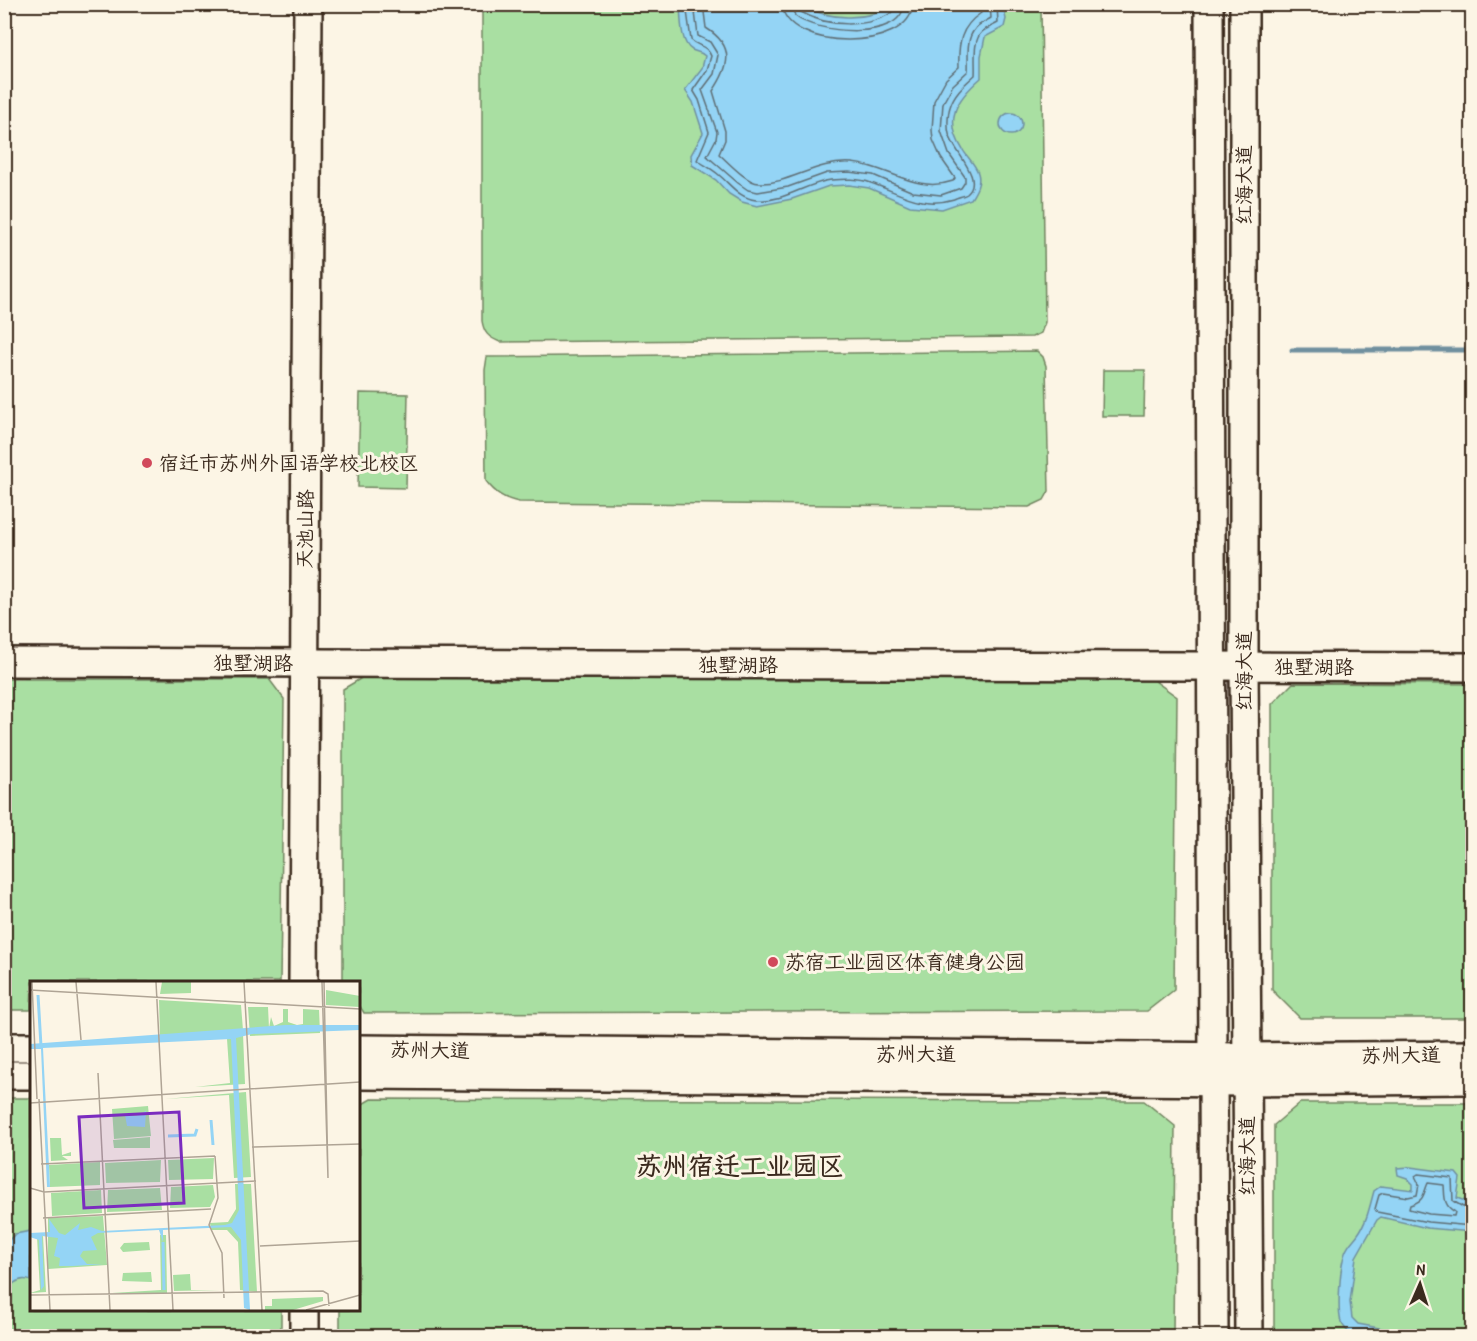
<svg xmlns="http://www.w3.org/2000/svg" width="1477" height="1341" font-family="'Patrick Hand','LXGW WenKai TC',sans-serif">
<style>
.green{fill:#a9dfa2;stroke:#728460;stroke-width:1.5}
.water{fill:#94d4f5;stroke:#70909f;stroke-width:1.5}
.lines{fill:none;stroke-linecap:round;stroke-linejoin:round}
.shore{stroke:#5f6e74;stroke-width:1.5}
.stream{stroke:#70909f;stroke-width:5}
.secondary-casing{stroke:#3b2a1e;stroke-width:32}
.secondary{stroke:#fcf5e5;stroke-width:27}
.poi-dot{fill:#d1495b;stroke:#fcf5e5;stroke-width:2}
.labels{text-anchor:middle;stroke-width:6;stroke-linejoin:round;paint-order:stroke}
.street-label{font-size:20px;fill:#3b2a1e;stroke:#fcf5e5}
.poi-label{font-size:20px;fill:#3b2a1e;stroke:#fcf5e5;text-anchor:start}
.district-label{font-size:26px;font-weight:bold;fill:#3b2a1e;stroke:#fcf5e5}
.inset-river{fill:none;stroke:#94d4f5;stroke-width:3}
.inset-road{fill:none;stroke:#afa495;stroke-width:1.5}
.view{fill:#7b2cbf;fill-opacity:0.15;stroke:#7b2cbf;stroke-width:3}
.inset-edge{fill:none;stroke:#3b2a1e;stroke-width:3}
</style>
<rect width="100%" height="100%" fill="#fcf5e5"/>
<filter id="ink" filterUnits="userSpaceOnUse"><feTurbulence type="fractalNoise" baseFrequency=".0167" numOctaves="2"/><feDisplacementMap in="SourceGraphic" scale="12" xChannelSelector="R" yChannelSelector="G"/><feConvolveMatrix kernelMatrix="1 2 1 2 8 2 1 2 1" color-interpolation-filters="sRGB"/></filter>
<g filter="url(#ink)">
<!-- green -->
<g class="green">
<path d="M482 5H1041L1045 322 1041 333 1032 337 500 342C488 337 484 333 482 321Z"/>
<path d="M1037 351 1043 357 1046 366 1049 491 1044 500 1029 507 519 502C504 499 495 493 486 481L485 370 487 357Z"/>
<polygon points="1103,370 1145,370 1144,416 1102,416"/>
<polygon points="360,393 408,394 406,488 358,487"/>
<polygon points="365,676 1152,679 1177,697 1174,990 1147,1011 364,1013 359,1005 358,982 343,982 343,689"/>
<polygon points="5,679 269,679 284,699 280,982 32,982 31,1010 5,1010"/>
<polygon points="1293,683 1472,684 1472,1018 1300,1018 1272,990 1272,704"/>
<polygon points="4,1098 31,1098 32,1310 281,1310 281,1336 5,1336"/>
<polygon points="371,1099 1144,1101 1175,1126 1173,1336 340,1336 340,1310 358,1310 359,1106"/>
<polygon points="1300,1103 1472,1103 1472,1336 1274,1336 1274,1125"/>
</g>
<!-- water -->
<g class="water">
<path d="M680 5H800C829 20 866 22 894 5H1003L1006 19 1004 27 985 37 981 56V78C957 99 943 119 963 150 967 157 976 165 978 173 981 183 976 191 971 199L942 209 910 206 869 188 849 185 829 186 792 199 757 206 742 202 729 194 716 180 692 165 691 155 703 133 693 102 685 90 702 68 705 56C700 51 698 53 692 50 680 43 681 17 680 5Z"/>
<circle cx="1011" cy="124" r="11"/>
<path d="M1410 1167 1456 1173 1460 1178 1457 1198 1465 1201 1472 1200V1232L1427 1228 1381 1217 1377 1220 1356 1257 1350 1302 1352 1318 1358 1324 1411 1334 1418 1336H1353C1348 1332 1344 1328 1341 1322 1337 1309 1340 1266 1345 1253 1348 1244 1353 1241 1358 1234 1367 1222 1370 1205 1374 1191L1381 1186 1413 1190V1184L1407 1178 1398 1175 1397 1168Z"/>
<path d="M31 1231V1281C19 1276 11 1284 5 1294V1244L15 1234Z"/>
</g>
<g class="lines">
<!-- shore -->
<g class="shore">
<path d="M686 4 691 40C698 47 707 45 711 56L707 70 693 90 699 100 709 132 697 160C704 165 712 169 719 175 731 185 739 198 756 200 783 203 806 183 831 180 844 179 859 178 871 183 900 193 922 209 954 199 957 197 964 196 967 194 985 179 953 151 949 134 947 127 948 113 950 107 954 93 965 84 975 75 976 63 972 41 982 32 986 28 993 26 998 23L997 4"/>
<path d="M694 4 698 36 710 42 718 55 714 74 702 90 717 132 716 139 707 156 738 183 748 190 758 192 788 187 827 173 849 172 873 175 913 192 941 195 961 188 965 182V177L949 154 941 131 943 103 953 85 968 71C969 58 965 40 975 29 978 24 986 21 991 18L990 4"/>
<path d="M703 4 706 28C735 46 730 66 713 91L725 131V140L719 154C728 162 747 183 759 183 788 185 817 160 852 163 889 166 915 194 953 181L955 178 941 158 933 140 932 130 934 101 946 79 959 67C958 44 960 27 981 13V4"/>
<path d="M782 4C784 51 911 53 913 4"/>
<path d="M791 4 795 16C815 33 902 42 904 4"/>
<path d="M799 4 801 12C827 27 869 29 894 11L896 4"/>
<path d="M1428 1183 1444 1185C1445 1197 1443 1205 1455 1212L1454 1216 1429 1214 1409 1209 1410 1205C1425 1201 1423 1194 1428 1183Z"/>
<polyline points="1472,1206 1463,1207 1453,1201 1452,1178 1418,1174 1415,1176 1419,1184 1417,1195 1408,1197 1383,1193 1379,1195 1375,1209 1377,1212 1428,1222 1472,1226"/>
</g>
<!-- stream -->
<polyline class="stream" points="1292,350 1472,350"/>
<!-- secondary casing -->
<g class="secondary-casing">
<g id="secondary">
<polyline points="1209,4 1214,1336"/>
<polyline points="1244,4 1244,666 1249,1336"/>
<polyline points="4,662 1472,667"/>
<polyline points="303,982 308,4"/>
<polyline points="4,1047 32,1047"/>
<polyline points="358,1049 1246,1057 1472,1055"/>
<polyline points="4,1075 32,1075"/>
<polyline points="358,1075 1247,1082 1472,1080"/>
<polyline points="304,1310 304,1336"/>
</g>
</g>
<!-- secondary -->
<use href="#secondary" class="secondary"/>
</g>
</g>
<!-- markers -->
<g class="poi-dot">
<circle cx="147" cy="463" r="6"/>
<circle cx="773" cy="962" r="6"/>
</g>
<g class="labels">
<!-- street labels -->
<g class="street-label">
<text transform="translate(1244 185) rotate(-90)" y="7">红海大道</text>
<text transform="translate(305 529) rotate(-89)" y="7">天池山路</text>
<text x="253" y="670">独墅湖路</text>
<text x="738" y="672">独墅湖路</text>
<text x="1314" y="674">独墅湖路</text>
<text transform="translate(1244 671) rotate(-90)" y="7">红海大道</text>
<text transform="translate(430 1050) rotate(1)" y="7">苏州大道</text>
<text x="916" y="1061">苏州大道</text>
<text transform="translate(1401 1055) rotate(-1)" y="7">苏州大道</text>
<text transform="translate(1247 1156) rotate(-90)" y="7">红海大道</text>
</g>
<!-- poi labels -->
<g class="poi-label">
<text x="159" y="470">宿迁市苏州外国语学校北校区</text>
<text x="785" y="969">苏宿工业园区体育健身公园</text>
</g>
<!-- district labels -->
<g class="district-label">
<text x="740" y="1175">苏州宿迁工业园区</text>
</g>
</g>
<!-- overview -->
<g transform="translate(30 981)">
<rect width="330" height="330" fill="#fcf5e5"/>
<path d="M132 1H161V12L130 13ZM296 9 330 15V26L296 24ZM129 19 211 24 213 49 130 54ZM218 26H238L239 47 241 36 244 45 253 41V28H258V41L267 44 273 43V28L289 29 290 52 220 55ZM213 53 215 103 165 106 200 102 197 58ZM216 111 221 196 204 197 199 114 135 118ZM118 125 121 155 84 158 82 128ZM120 156V167H84L83 159ZM20 157H31L32 174 41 171V175H32L38 179 21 180ZM184 177 183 198 139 199 138 179ZM131 179 130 201 76 202 75 182ZM70 181V204L20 206 19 184ZM205 203H221L227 311 210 309 208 261 197 249H181L180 242 198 241 206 228ZM183 204 185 216 180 226 140 227 141 206ZM130 207 132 229 77 231 78 209ZM71 209 72 232 22 235 21 212ZM73 235 77 284 18 288V237ZM130 254H136L137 312H82L131 309ZM13 255 16 311 0 312 10 309 7 256ZM119 261 120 269 93 271 90 267 94 262ZM121 291 122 301 92 300 93 292ZM160 293 161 309H190L144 310 143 294ZM293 316V320L263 329H235V325H242V318Z" fill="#a9dfa2"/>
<path d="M255 44H330V49L222 53 206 57 220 329 214 327 211 259 201 246 133 249V261L129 249 68 252 61 256 67 269 53 270 50 275 57 283H73L43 285H29L30 277 24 275 28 257 12 255 14 305 11 309 9 259 0 256V252L20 251 19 238 29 252 35 254 50 242 48 249 61 246 72 250 195 244 202 242 209 229 201 58 13 67 20 206H17L11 68H0V63ZM116 130 115 146 97 145 95 134 106 135Z" fill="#94d4f5"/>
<path class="inset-river" d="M8 14 11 65M181 139 183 164M138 155 165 154 167 148M133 261 134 309"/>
<path class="inset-road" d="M2 1 7 118M46 1 51 59M126 1 143 329M214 1 232 329M292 1 298 197 294 1M0 9 330 28M68 92 80 329M9 118 20 329M0 122 330 101M222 166 330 163M185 175 188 217 179 244 192 272 194 317M11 183 185 175M0 207 14 211 226 200M13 237 181 228M230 265 330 260M0 314 293 310 298 313 299 325M276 329 330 314"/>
<path class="view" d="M149 131 154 222 54 227 49 136Z"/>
<rect width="330" height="330" class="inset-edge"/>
</g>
<!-- margin -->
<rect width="1477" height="1341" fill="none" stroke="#fcf5e5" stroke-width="24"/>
<rect x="12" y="12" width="1453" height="1317" fill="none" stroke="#3b2a1e" stroke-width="2" filter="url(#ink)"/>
<!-- north arrow -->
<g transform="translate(1420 1284) rotate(3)" stroke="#fcf5e5" stroke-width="4.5" paint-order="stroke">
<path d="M0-4.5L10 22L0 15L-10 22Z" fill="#3b2a1e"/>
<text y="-9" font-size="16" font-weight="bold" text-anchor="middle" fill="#3b2a1e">N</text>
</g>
</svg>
